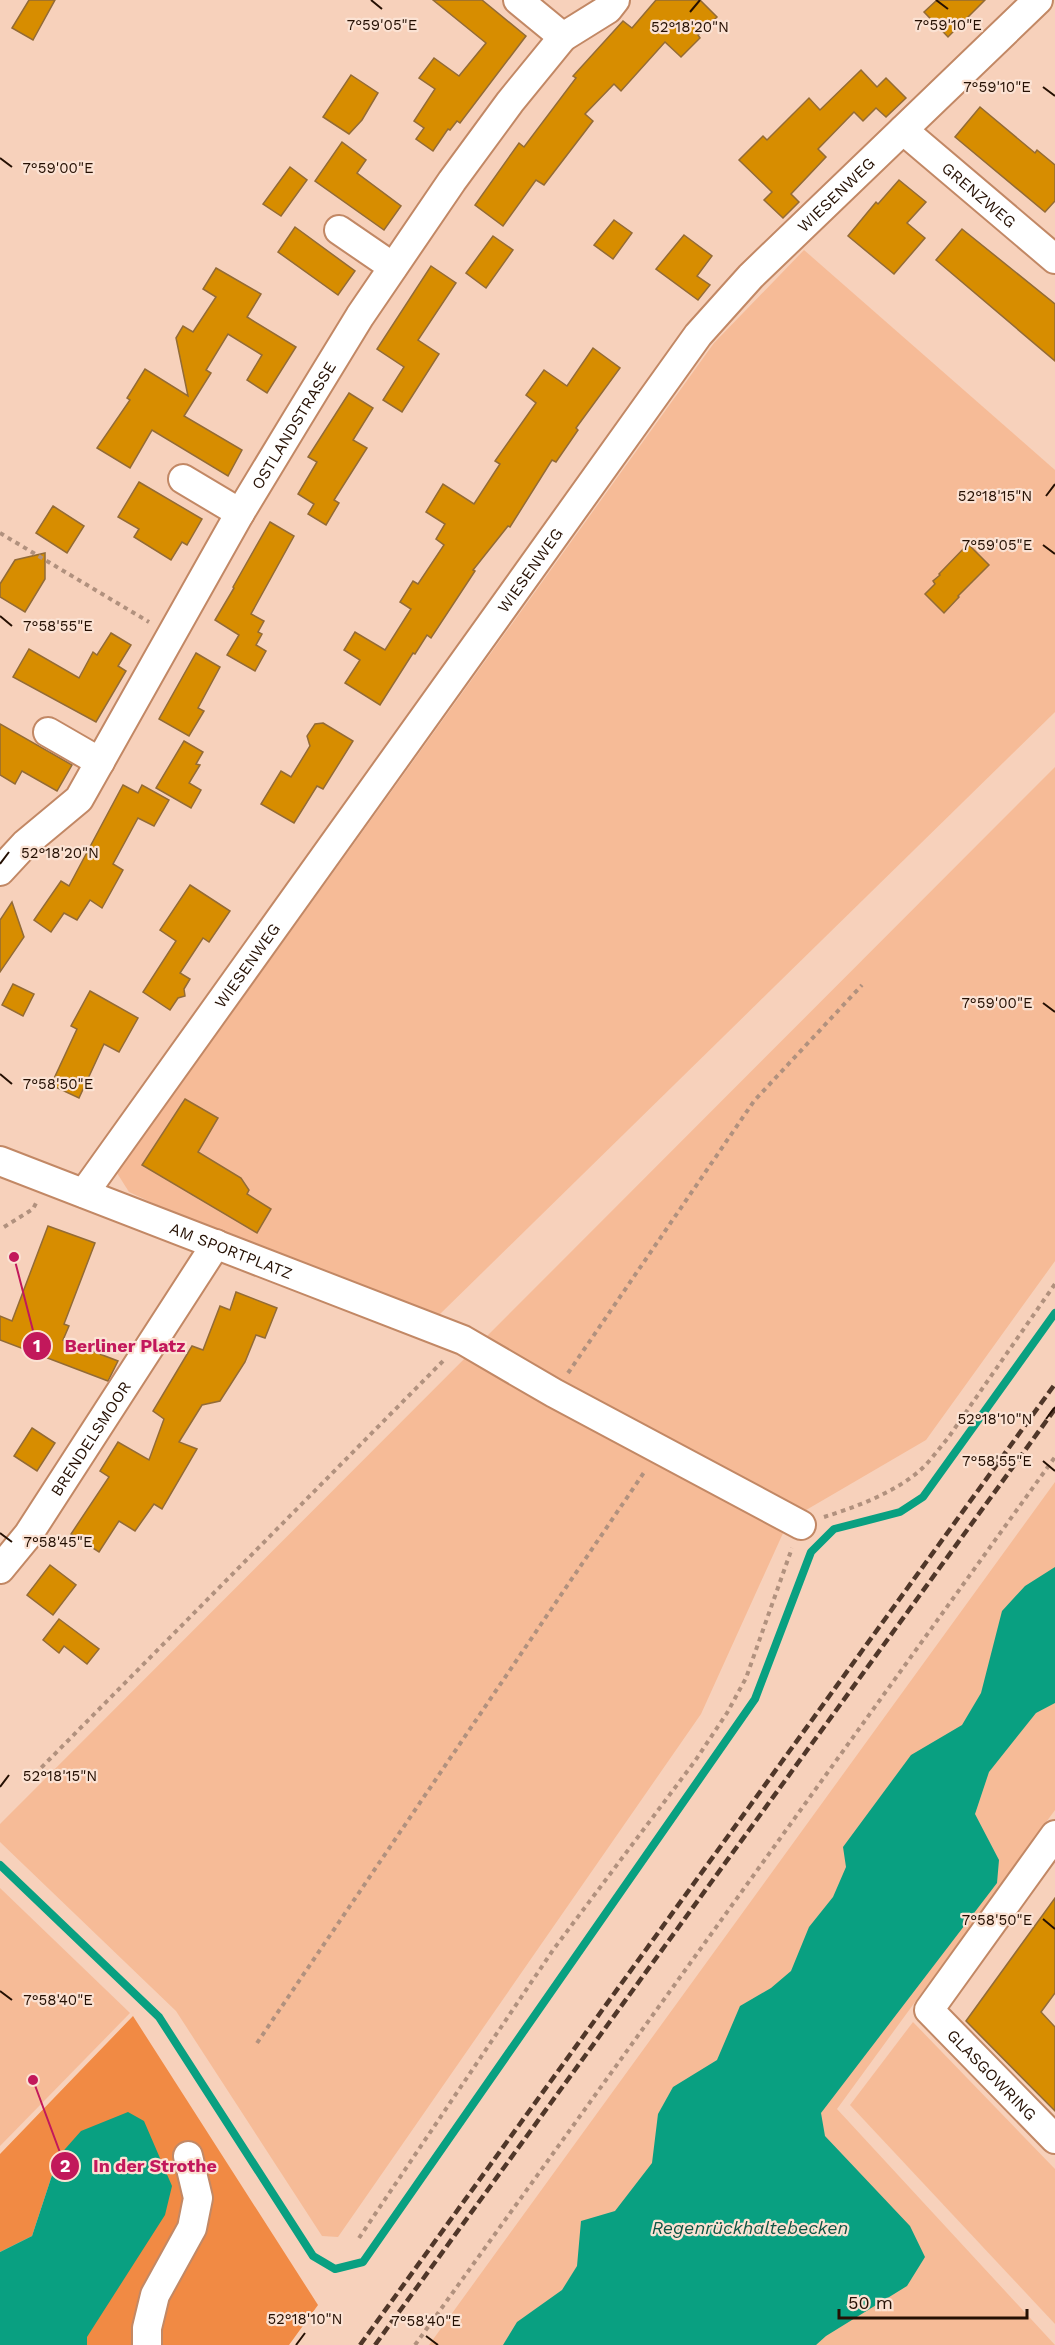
<svg xmlns="http://www.w3.org/2000/svg" width="1055" height="2345" font-family="'Work Sans',sans-serif">
<style>
.green{fill:#f6bb97}
.forest{fill:#f18a44}
.water{fill:#09a081}
.lines{fill:none;stroke-linecap:round;stroke-linejoin:round}
.stream{stroke:#09a081;stroke-width:8}
.building{fill:#d78d00;stroke:#936b36;stroke-width:1.5}
.minor-casing{stroke:#c28865;stroke-width:32}
.path{stroke:#b1917e;stroke-width:4;stroke-dasharray:4.5 4.5;stroke-linecap:butt}
.minor{stroke:#fff;stroke-width:28}
.rail{stroke:#503729;stroke-width:4.5;stroke-dasharray:9 4.5;stroke-linecap:butt}
.ticks{fill:none;stroke:#251003;stroke-width:2}
.labels{text-anchor:middle;stroke-width:4.5;stroke-linejoin:round;paint-order:stroke}
.street-label{font-size:16px;fill:#251003;stroke:#fbe2d3}
.water-label{font-size:18px;font-style:italic;fill:#0e5544;stroke:#fbe2d3}
.ticks-label{font-size:15px;text-anchor:middle;fill:#251003;stroke:#fbe2d3;stroke-width:4.5;stroke-linejoin:round;paint-order:stroke}
.leader{fill:none;stroke:#c2185b;stroke-width:2}
.callout-dot{fill:#c2185b;stroke:#fbe2d3;stroke-width:2}
.mark-label{font-size:18px;text-anchor:middle;font-weight:bold;fill:#fff}
.callout-label{font-size:18px;text-anchor:middle;font-weight:bold;fill:#c2185b;stroke:#fbe2d3;stroke-width:4.5;stroke-linejoin:round;paint-order:stroke}
</style>
<rect width="100%" height="100%" fill="#f7d1bb"/>
<!-- green -->
<g class="green">
<polygon points="804,250 1055,470 1055,712 438,1316 217,1233 129,1192 117,1173 714,343"/>
<polygon points="1055,767 1055,1261 926,1440 789,1520 701,1714 338,2237 322,2236 176,2011 0,1842 0,1824"/>
<polygon points="1055,1482 1055,1810 837,2109 1055,2345 429,2345"/>
<polygon points="0,1888 130,2013 0,2146"/>
<polygon points="913,2022 1055,2169 1055,2324 850,2105"/>
</g>
<!-- forest -->
<polygon class="forest" points="133,2016 318,2305 289,2345 87,2345 87,2337 58,2157 32,2236 0,2252 0,2154"/>
<!-- water -->
<g class="water">
<polygon points="1055,1567 1055,1703 1036,1713 989,1772 975,1814 999,1860 997,1883 821,2113 825,2136 910,2226 925,2257 907,2286 826,2336 816,2345 503,2345 517,2322 562,2290 577,2266 581,2221 615,2211 652,2163 658,2114 673,2087 717,2060 740,2006 771,1988 791,1971 809,1927 833,1897 846,1867 843,1847 911,1755 962,1725 981,1693 1002,1611 1025,1586"/>
<polygon points="128,2112 144,2121 172,2186 165,2215 87,2337 87,2345 0,2345 0,2252 32,2236 58,2157 81,2131"/>
</g>
<g class="lines">
<!-- stream -->
<polyline class="stream" points="0,1865 159,2017 313,2256 335,2269 363,2262 755,1699 811,1552 834,1529 900,1512 923,1497 1055,1313"/>
</g>
<!-- building -->
<g class="building">
<polygon points="29,0 55,0 33,40 12,28"/>
<polygon points="433,0 482,0 526,36 460,123 457,121 450,130 448,129 433,151 416,139 424,128 414,121 435,89 419,78 434,58 459,76 486,43"/>
<polygon points="656,0 700,0 717,17 698,35 700,38 681,57 665,42 621,91 614,84 585,114 593,121 544,185 536,180 503,226 475,205 519,143 524,147 576,78 573,76 623,21 632,28"/>
<polygon points="937,0 985,0 948,37 924,12"/>
<polygon points="861,70 877,87 886,78 906,98 886,117 876,108 863,121 854,112 818,149 826,157 791,194 799,202 783,218 764,200 772,192 739,160 763,136 767,140 809,98 820,110"/>
<polygon points="351,75 378,93 362,120 349,134 323,117"/>
<polygon points="980,107 1035,153 1037,150 1055,165 1055,201 1045,212 955,137"/>
<polygon points="342,142 366,160 357,173 401,206 384,230 315,181"/>
<polygon points="290,167 307,180 281,216 263,204"/>
<polygon points="899,180 926,202 907,223 925,238 894,274 848,236 876,202 878,204"/>
<polygon points="614,220 632,233 613,259 594,245"/>
<polygon points="295,227 355,271 338,295 278,252"/>
<polygon points="962,229 1055,304 1055,361 936,260"/>
<polygon points="684,235 712,256 697,276 710,285 698,300 656,269"/>
<polygon points="493,236 513,250 486,288 466,273"/>
<polygon points="431,266 456,283 418,340 439,354 402,412 383,400 404,367 377,349"/>
<polygon points="216,268 261,294 247,317 296,347 267,393 247,380 262,355 228,334 206,370 211,373 184,416 242,450 228,476 152,430 130,468 97,448 130,400 127,398 145,369 188,396 176,338 183,326 193,332 216,297 203,289"/>
<polygon points="593,348 620,368 576,428 578,430 556,462 552,460 510,527 508,526 473,570 475,571 431,638 427,635 415,654 413,653 380,705 345,683 360,660 344,650 355,632 385,650 411,609 400,602 413,581 418,584 444,545 436,539 445,524 426,512 443,484 474,504 500,464 495,461 536,403 526,395 544,370 567,386"/>
<polygon points="349,393 373,408 353,440 367,448 334,500 339,503 326,525 308,514 314,504 298,494 317,462 308,457"/>
<polygon points="139,482 202,519 187,545 182,542 171,560 134,537 139,529 118,517"/>
<polygon points="53,506 84,526 67,553 36,533"/>
<polygon points="270,522 294,536 251,614 264,621 258,632 262,634 256,645 266,651 255,671 227,655 239,635 215,620 234,588 233,587"/>
<polygon points="968,544 989,565 958,596 959,597 944,613 925,594 935,584 933,581 940,575 939,574"/>
<polygon points="45,553 45,579 25,612 0,597 0,584 15,560"/>
<polygon points="111,633 131,645 118,666 126,671 96,722 13,677 29,649 79,678 93,652 97,655"/>
<polygon points="196,653 220,667 198,708 204,711 189,736 159,719"/>
<polygon points="323,723 353,741 323,789 317,786 294,823 261,804 281,771 291,777 310,746 307,736 315,724"/>
<polygon points="0,724 72,765 57,791 22,771 15,784 0,775"/>
<polygon points="184,741 203,752 196,764 200,765 189,783 201,790 191,808 156,788"/>
<polygon points="123,785 138,793 142,785 169,800 154,826 138,818 113,864 123,870 102,908 90,900 77,920 64,913 51,932 34,920 61,881 69,886"/>
<polygon points="190,885 230,911 209,942 203,938 180,973 190,979 184,989 185,996 178,998 170,1010 143,992 176,941 160,930"/>
<polygon points="12,902 24,937 0,972 0,920"/>
<polygon points="13,984 34,994 23,1016 2,1005"/>
<polygon points="90,991 138,1018 119,1052 104,1044 79,1098 51,1085 77,1029 71,1026"/>
<polygon points="185,1099 218,1118 198,1152 241,1178 249,1190 247,1194 271,1209 257,1233 142,1165"/>
<polygon points="48,1226 95,1243 64,1324 69,1326 63,1340 118,1361 108,1381 0,1340 0,1316 12,1321"/>
<polygon points="236,1292 277,1308 265,1338 256,1335 245,1362 220,1401 202,1405 179,1442 197,1449 162,1509 154,1504 135,1531 119,1521 99,1552 71,1534 109,1477 100,1471 118,1442 149,1460 164,1419 153,1411 192,1346 203,1350 220,1306 230,1310"/>
<polygon points="32,1428 55,1443 37,1471 14,1456"/>
<polygon points="50,1565 76,1585 53,1615 27,1595"/>
<polygon points="59,1619 99,1649 87,1664 64,1646 59,1653 43,1640"/>
<polygon points="1055,1898 1055,1993 1041,2012 1055,2027 1055,2111 966,2021"/>
</g>
<g class="lines">
<!-- minor casing -->
<g class="minor-casing">
<g id="minor">
<polyline points="518,0 563,37"/>
<path id="s1" d="M903 130 1055 259"/>
<polyline points="339,230 393,267"/>
<polyline points="183,479 240,513"/>
<polyline points="48,732 100,762"/>
<path id="s2" d="M0 871 25 844 79 799 240 513 297 419 360 316 452 181 510 102 563 37 608 9 615 0"/>
<path id="s3" d="M0 1161 463 1340 554 1393 801 1525"/>
<path id="s4" d="M84 1193 698 335 751 276 1038 0"/>
<path id="s5" d="M0 1569 28 1535 216 1244"/>
<path id="s6" d="M1055 1835 929 2010 1055 2139"/>
<polyline points="147,2345 147,2328 155,2295 192,2228 198,2198 188,2156"/>
</g>
</g>
<!-- path -->
<g class="path">
<polyline points="0,533 149,622"/>
<polyline points="4,1227 33,1209 36,1203"/>
<polyline points="568,1373 754,1101 862,985"/>
<path d="M824 1517C853 1508 888 1495 913 1476 927 1466 937 1451 948 1438L1055 1284"/>
<polyline points="35,1774 444,1360"/>
<polyline points="257,2043 645,1471"/>
<polyline points="359,2238 553,1950 695,1761 727,1713 746,1678 792,1548"/>
<polyline points="415,2345 1055,1457"/>
</g>
<!-- minor -->
<use href="#minor" class="minor"/>
<!-- rail -->
<g class="rail">
<polyline points="360,2345 1055,1384"/>
<polyline points="375,2345 1055,1409"/>
</g>
</g>
<!-- ticks -->
<path class="ticks" d="M371 0 382 9M936 0 948 9M690 12 700 0M1043 87 1055 96M0 158 12 167M1046 496 1055 484M1043 545 1055 554M0 616 12 626M0 864 9 852M1043 1003 1055 1012M0 1074 12 1084M1046 1419 1055 1407M1043 1461 1055 1471M0 1533 12 1542M0 1787 9 1775M1043 1919 1055 1929M0 1991 12 2000M426 2336 438 2345M296 2345 305 2333"/>
<g class="labels">
<!-- street labels -->
<g class="street-label">
<text dy="6" stroke="none"><textPath href="#s4" startOffset="1252">WIESENWEG</textPath></text>
<text dy="6" stroke="none"><textPath href="#s1" startOffset="100">GRENZWEG</textPath></text>
<text dy="6" stroke="none"><textPath href="#s2" startOffset="538">OSTLANDSTRASSE</textPath></text>
<text dy="6" stroke="none"><textPath href="#s4" startOffset="766">WIESENWEG</textPath></text>
<text dy="6" stroke="none"><textPath href="#s4" startOffset="280">WIESENWEG</textPath></text>
<text dy="6" stroke="none"><textPath href="#s3" startOffset="248">AM SPORTPLATZ</textPath></text>
<text dy="6" stroke="none"><textPath href="#s5" startOffset="159">BRENDELSMOOR</textPath></text>
<text dy="6" stroke="none"><textPath href="#s6" startOffset="306">GLASGOWRING</textPath></text>
</g>
<!-- water labels -->
<g class="water-label">
<text x="750" y="2234">Regenrückhaltebecken</text>
</g>
</g>
<g class="ticks-label">
<text x="382" y="30">7°59'05"E</text>
<text x="948" y="30">7°59'10"E</text>
<text x="690" y="32">52°18'20"N</text>
<text x="997" y="92">7°59'10"E</text>
<text x="58" y="173">7°59'00"E</text>
<text x="995" y="501">52°18'15"N</text>
<text x="997" y="550">7°59'05"E</text>
<text x="58" y="631">7°58'55"E</text>
<text x="60" y="858">52°18'20"N</text>
<text x="997" y="1008">7°59'00"E</text>
<text x="58" y="1089">7°58'50"E</text>
<text x="995" y="1424">52°18'10"N</text>
<text x="997" y="1466">7°58'55"E</text>
<text x="58" y="1547">7°58'45"E</text>
<text x="60" y="1781">52°18'15"N</text>
<text x="997" y="1925">7°58'50"E</text>
<text x="58" y="2005">7°58'40"E</text>
<text x="305" y="2324">52°18'10"N</text>
<text x="426" y="2326">7°58'40"E</text>
</g>
<!-- callouts -->
<path class="leader" d="M14 1257L37 1346M33 2080L65 2166"/>
<g class="callout-dot">
<circle cx="14" cy="1257" r="6"/>
<circle cx="33" cy="2080" r="6"/>
<circle cx="37" cy="1346" r="15"/>
<circle cx="65" cy="2166" r="15"/>
</g>
<g class="mark-label">
<text x="37" y="1352">1</text>
<text x="65" y="2172">2</text>
</g>
<g class="callout-label">
<text x="125" y="1352">Berliner Platz</text>
<text x="155" y="2172">In der Strothe</text>
</g>
<!-- scale -->
<path d="M839 2309v9h188v-9" fill="none" stroke="#251003" stroke-width="3"/>
<text x="848" y="2309" font-size="18" fill="#251003" stroke="#fbe2d3" stroke-width="4.5" paint-order="stroke">50 m</text>
</svg>
